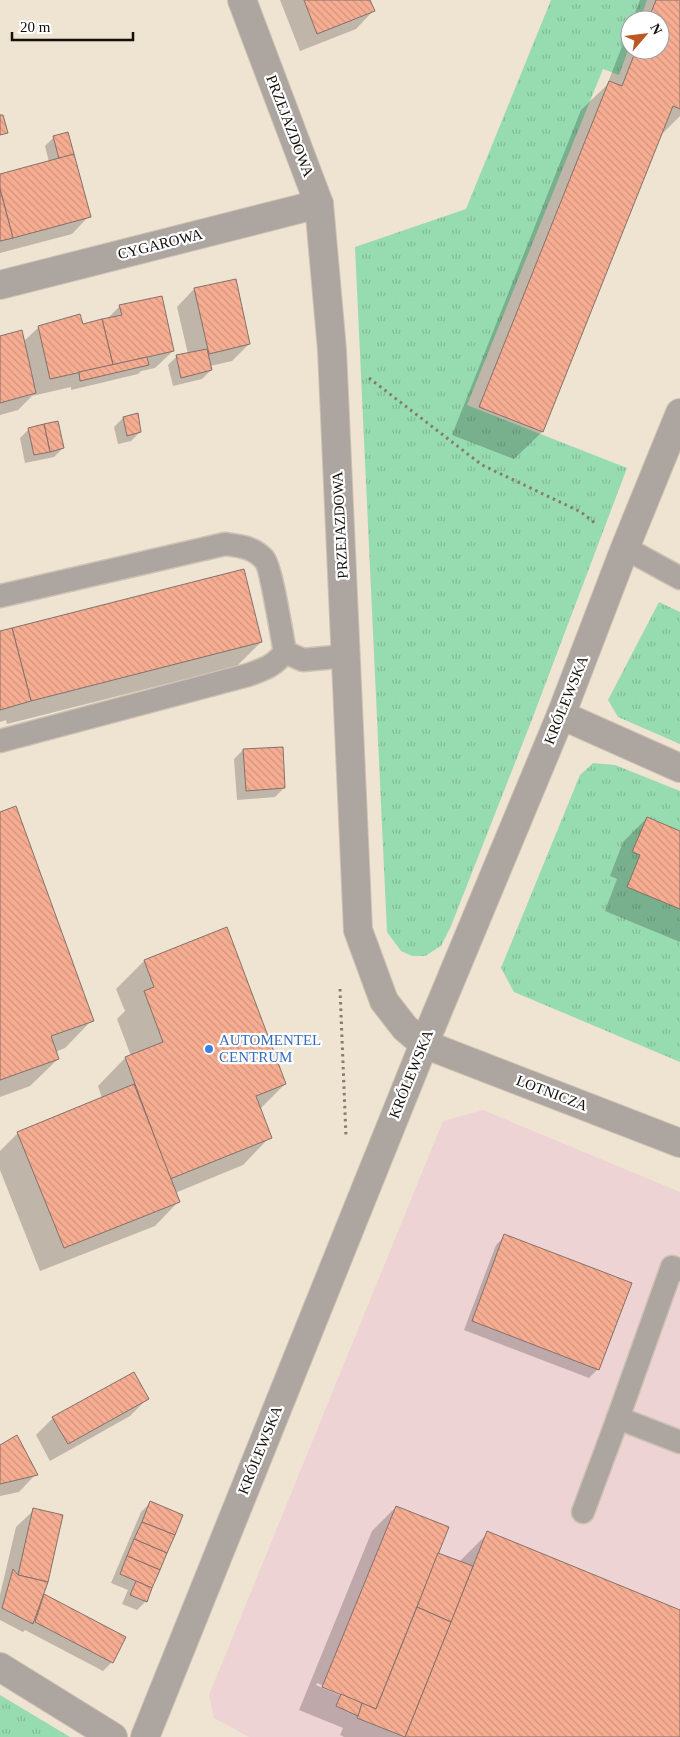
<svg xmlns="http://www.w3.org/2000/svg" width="680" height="1737" font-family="'Times New Roman',serif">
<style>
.industrial{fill:#eed3d5}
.grass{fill:url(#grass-tufts)}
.shadow{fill:#0003;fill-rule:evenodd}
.building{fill:url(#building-back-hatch);stroke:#84716b}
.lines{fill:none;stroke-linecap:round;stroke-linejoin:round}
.service-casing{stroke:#ccc1b2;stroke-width:25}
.minor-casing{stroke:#ccc1b2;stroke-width:30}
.path{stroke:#847c71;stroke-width:3;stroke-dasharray:2.5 4;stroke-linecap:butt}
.service{stroke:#ada5a0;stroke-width:22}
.minor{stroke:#ada5a0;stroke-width:28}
.shop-dot{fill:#3f7fe0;stroke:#fff;stroke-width:2}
.labels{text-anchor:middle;stroke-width:4.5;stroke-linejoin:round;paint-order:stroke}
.street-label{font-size:15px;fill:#130f0a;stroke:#fff}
.shop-label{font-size:15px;fill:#366cbe;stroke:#fff;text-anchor:start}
</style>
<defs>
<pattern id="grass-tufts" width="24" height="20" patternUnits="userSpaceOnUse" patternTransform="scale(1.25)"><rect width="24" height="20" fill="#97dbb1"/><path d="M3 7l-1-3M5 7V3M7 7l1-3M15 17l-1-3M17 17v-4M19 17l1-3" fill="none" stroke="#81bb97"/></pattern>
<pattern id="building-back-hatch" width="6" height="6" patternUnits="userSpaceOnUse" patternTransform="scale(1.25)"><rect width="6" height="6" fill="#f6ad92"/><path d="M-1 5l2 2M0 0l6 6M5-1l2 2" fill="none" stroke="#d2947d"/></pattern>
</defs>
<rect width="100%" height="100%" fill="#efe3d2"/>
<!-- industrial -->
<polygon class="industrial" points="483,1110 680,1192 680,1737 249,1737 214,1718 209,1695 443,1121"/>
<!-- grass -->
<g class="grass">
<polygon points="551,0 647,0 640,20 630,20 630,45 619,75 603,69 467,405 627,468 531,722 451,926 441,946 425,956 412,956 401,951 387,932 355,247 466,209"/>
<polygon points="659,602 680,612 680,744 618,717 608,700"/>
<polygon points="593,763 615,765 680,791 680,1062 514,992 501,968 580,775"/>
<polygon points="0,1695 70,1737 0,1737"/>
</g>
<!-- shadow -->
<g class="shadow">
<polygon points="280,0 369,0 373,11 356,29 300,51"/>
<polygon points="640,0 680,0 680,116 658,138 542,432 514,459 452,435 581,110 607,85 630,26 630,50 660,50 660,20 632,20"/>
<polygon points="54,137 89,216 72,234 0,253 0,175 49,162 45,146"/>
<polygon points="194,289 249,344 232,361 210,366 211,370 202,379 173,386 168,365 177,356 188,354 177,307"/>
<polygon points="120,306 173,351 155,368 141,371 138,374 71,390 71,387 32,396 18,410 0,415 0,337 23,342 39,327 82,325 107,319"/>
<polygon points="137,415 140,432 131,441 118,444 114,427 123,418"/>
<polygon points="29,429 63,448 54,457 25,463 20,438"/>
<polygon points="0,632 261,642 237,666 7,724 6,720 0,722"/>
<polygon points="281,748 284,788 275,797 237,800 234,759 243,750"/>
<polygon points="0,813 92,1020 65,1048 55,1052 58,1059 30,1086 0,1097"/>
<polygon points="647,818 680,838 680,942 605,911 617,879 610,876 623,842"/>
<polygon points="226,929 285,1084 260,1109 270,1137 243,1165 175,1193 178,1202 155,1226 40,1271 0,1170 0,1151 18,1133 102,1098 98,1086 125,1058 131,1056 117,1019 125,1011 116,989 144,961"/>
<polygon points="505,1236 598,1369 589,1378 464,1330 496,1245"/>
<polygon points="148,1398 130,1416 50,1461 36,1435 53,1418"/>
<polygon points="0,1446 36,1474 19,1492 0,1496"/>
<polygon points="150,1503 146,1601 137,1610 122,1604 128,1590 111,1583 141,1512"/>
<path d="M396 1507 437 1554 459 1562 488 1533 680 1612V1737H344L340 1735 343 1728 299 1710 372 1531ZM317 1683 343 1694 341 1696 316 1685Z"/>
<polygon points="34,1510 42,1595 124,1638 112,1662 103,1671 25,1630 23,1632 0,1620 0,1595 16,1527"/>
</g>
<!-- building -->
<g class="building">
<polygon points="304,0 370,0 375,11 317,34"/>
<polygon points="656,0 680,0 680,109 673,106 543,432 479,407 609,81 622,86 636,50 660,50 660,20 648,20"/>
<polygon points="0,115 3,115 8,133 0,135"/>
<polygon points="68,132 74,154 59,159 53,136"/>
<polygon points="74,154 91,217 13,238 0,189 0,174"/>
<polygon points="0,189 13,238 0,241"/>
<polygon points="236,279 250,344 209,354 194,288"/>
<polygon points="162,296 174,351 113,365 102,319 122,315 119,305"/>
<polygon points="80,314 83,324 102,319 113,365 50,379 38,326"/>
<polygon points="22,330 36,393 0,403 0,336"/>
<polygon points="207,349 212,370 181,378 176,355"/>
<polygon points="147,357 149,365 80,381 79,372"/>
<polygon points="138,413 141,432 127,436 123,417"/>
<polygon points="58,421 64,448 50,452 44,424"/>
<polygon points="44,424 50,452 34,455 28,428"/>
<polygon points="244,569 262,642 31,701 12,628"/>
<polygon points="12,628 31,701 0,710 0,631"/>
<polygon points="283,747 285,788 246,791 243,749"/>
<polygon points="16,806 94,1021 51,1036 59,1059 0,1080 0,812"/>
<polygon points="647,817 680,831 680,909 627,887 640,855 632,852"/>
<polygon points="227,927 286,1084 256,1096 272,1138 170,1179 125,1057 163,1042 144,991 154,987 144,960"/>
<polygon points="134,1084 180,1202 64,1248 17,1132"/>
<polygon points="504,1234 632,1283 599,1370 472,1321"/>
<polygon points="134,1372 149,1399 68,1444 52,1417"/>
<polygon points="17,1435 38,1475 0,1484 0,1445"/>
<polygon points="150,1501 183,1515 175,1535 142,1522"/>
<polygon points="396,1506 449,1527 376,1709 322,1687"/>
<polygon points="33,1508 63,1515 48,1582 18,1575"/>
<polygon points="142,1522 175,1535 167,1553 134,1539"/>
<polygon points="487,1531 680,1610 680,1737 405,1737"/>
<polygon points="134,1539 167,1553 160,1570 127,1556"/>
<polygon points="438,1553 473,1566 451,1622 417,1607"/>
<polygon points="127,1556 160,1570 152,1588 120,1574"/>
<polygon points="13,1569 18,1575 48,1582 33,1624 2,1608"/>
<polygon points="136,1581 152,1588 147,1602 130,1595"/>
<polygon points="44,1594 126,1637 113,1663 35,1622"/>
<polygon points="417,1607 451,1622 405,1737 357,1718 362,1703 376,1709"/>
<polygon points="341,1694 362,1703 358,1716 336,1706"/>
</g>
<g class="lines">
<!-- service casing -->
<g class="service-casing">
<g id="service">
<polyline points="625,548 680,578"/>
<path d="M0 596 225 544C240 546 253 547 264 559 271 566 282 637 285 652L303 660 346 656"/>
<path d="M0 741 248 675C264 669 273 667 285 652"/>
<polyline points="618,1418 672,1267 680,1270"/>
<polyline points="583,1512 618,1418 680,1442"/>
</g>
</g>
<!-- minor casing -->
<g class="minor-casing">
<g id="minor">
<polyline points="242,0 319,204 332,350 358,930 384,1001 405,1028 424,1044 680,1143"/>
<polyline points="0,285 319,204"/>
<polyline points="561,715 680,768"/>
<polyline points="0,1667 113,1737"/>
<polyline points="145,1737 424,1044 561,715 625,548 680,413"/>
</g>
</g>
<!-- path -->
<g class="path">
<polyline points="369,378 482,465 581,512 596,524"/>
<polyline points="340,989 346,1137"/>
</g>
<!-- service -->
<use href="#service" class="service"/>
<!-- minor -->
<use href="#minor" class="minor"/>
</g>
<!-- markers -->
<circle class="shop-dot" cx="209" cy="1049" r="5"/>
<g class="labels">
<!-- street labels -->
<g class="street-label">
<text transform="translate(290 126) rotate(69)" y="5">PRZEJAZDOWA</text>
<text transform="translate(160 244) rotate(-14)" y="5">CYGAROWA</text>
<text transform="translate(340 525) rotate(-93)" y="5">PRZEJAZDOWA</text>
<text transform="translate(566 700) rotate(-68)" y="5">KRÓLEWSKA</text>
<text transform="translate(411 1074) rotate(-68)" y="5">KRÓLEWSKA</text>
<text transform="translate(552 1093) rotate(21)" y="5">LOTNICZA</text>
<text transform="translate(260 1450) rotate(-68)" y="5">KRÓLEWSKA</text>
</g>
<!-- shop labels -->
<g class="shop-label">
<text x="219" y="1045">AUTOMENTEL<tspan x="219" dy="17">CENTRUM</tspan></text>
</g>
</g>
<!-- north arrow -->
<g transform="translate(645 35) rotate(62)"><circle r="24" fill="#ffffff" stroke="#a19f9d"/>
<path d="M0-4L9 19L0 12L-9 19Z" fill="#bc5821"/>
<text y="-8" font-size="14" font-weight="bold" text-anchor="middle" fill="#130f0a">N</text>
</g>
<!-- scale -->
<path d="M12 32v8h121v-8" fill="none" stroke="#130f0a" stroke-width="2.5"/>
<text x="20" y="32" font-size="15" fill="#130f0a" stroke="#ffffff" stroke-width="4" paint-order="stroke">20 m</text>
</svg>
